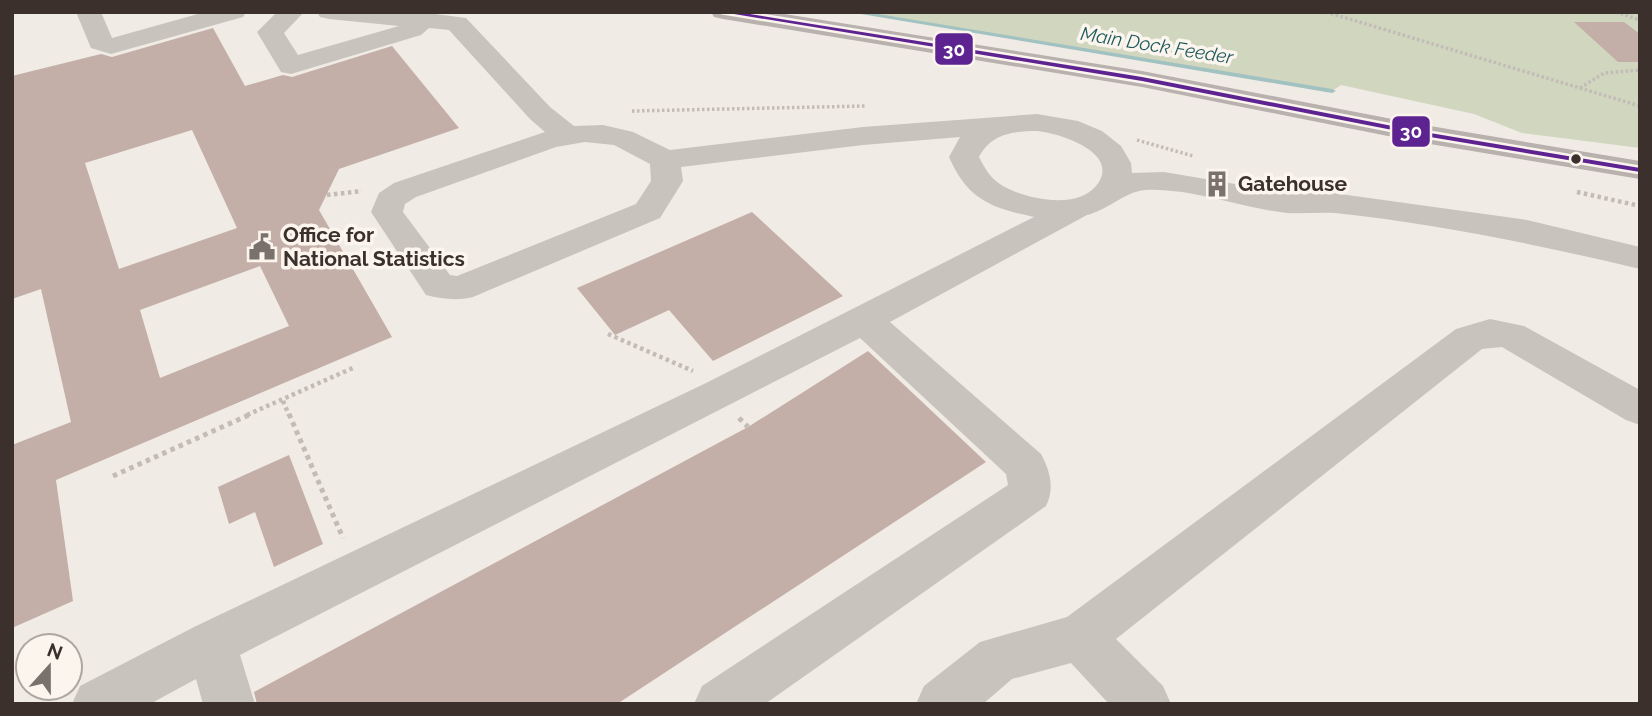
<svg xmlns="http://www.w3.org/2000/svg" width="1652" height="716" font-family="Raleway,sans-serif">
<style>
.green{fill:#d1d6bf}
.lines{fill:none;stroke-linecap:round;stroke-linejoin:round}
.stream{fill:#a1c2c1;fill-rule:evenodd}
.building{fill:#c3afa7;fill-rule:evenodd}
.path-far2{stroke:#c2bbb6;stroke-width:3.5;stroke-dasharray:2.5 2.5;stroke-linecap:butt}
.path-far1{stroke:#c2bbb6;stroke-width:4.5;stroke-dasharray:3.5 3.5;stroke-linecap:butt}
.path{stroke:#c2bbb6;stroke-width:5;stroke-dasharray:4.5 4.5;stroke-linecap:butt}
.minor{fill:#c9c3be;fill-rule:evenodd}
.major{fill:#b8b1ad;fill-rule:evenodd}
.bus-1-casing{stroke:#fbf5ee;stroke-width:5}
.bus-1{fill:#5d2491;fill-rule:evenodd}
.bus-dot{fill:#3b302b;stroke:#fbf5ee;stroke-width:2.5}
.labels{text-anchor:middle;stroke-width:7;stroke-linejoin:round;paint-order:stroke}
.far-water-label{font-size:19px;font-style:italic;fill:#1f5a5e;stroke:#fbf5ee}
.poi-label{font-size:21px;font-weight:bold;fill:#3b302b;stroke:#fbf5ee;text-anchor:start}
.line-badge{stroke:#fbf5ee;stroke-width:2.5}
.badge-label{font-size:19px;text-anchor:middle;font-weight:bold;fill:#fff}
</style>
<rect width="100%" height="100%" fill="#f0ebe5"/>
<!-- green -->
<polygon class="green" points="852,12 1640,12 1640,148 1522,133 1474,114 1341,85 1332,91"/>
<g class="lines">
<!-- stream -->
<polygon class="stream" points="849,12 866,12 1332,89 1336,91 1332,93"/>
</g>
<!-- building -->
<g class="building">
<polygon points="1574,22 1624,22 1640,34 1640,62 1618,62"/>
<path d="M213 28 245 86 283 75 292 77 392 46 459 128 339 169 319 210 392 337 56 480 73 601 12 628V445L71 422 41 289 12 299V76L101 54 112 57ZM192 130 237 228 119 269 85 163ZM260 266 289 326 160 378 140 310Z"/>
<polygon points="752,212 843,296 713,361 669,310 615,335 577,288"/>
<polygon points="868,351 986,462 617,704 257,704 254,692 748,427"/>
<polygon points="289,455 323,544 274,567 255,512 229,524 218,487"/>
</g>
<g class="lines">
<!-- path-far2 -->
<g class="path-far2">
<polyline points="1326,12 1640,106"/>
<polyline points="1616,12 1640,20"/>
<polyline points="1580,88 1604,73 1640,70"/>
<polyline points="632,111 865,106"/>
<polyline points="1137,140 1193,156"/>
</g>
<!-- path-far1 -->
<g class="path-far1">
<polyline points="1577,192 1640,206"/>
<polyline points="327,195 362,191"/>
<polyline points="608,334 693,371"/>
<polyline points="283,401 289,415"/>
<polyline points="247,415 355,367"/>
</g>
<!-- path -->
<g class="path">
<polyline points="289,414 343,538"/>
<polyline points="739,418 748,427"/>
<polyline points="113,476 251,414"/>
</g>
<!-- minor -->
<g class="minor">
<polygon points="76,12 101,12 112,38 205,12 246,12 243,17 111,54 91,48"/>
<path d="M277 12H304L284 33 298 55 399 26 329 19 320 17 317 12H420L466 18 550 107 574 126 603 125 633 132 670 150 863 127 1037 114 1078 121 1102 131 1121 146 1131 163 1132 173 1164 172 1288 193H1333L1527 220 1640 247V269C1539 245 1438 224 1335 213 1319 212 1303 214 1287 213 1240 208 1193 188 1145 190 1124 192 1108 210 1087 215L890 322 1041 454C1050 471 1055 488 1046 506L765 704H694L702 686 1008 485 1006 474 860 338 240 655 255 704H203L196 679 150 704H72L80 686 194 627 704 384 1034 217C991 208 967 199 949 157L960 137 863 145 681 167 683 181 660 218 473 297C457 301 442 299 426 295L371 212 379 193 394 183 545 132 530 119 449 30 429 28 421 35 291 74 281 72 257 32ZM1037 131C1059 133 1123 153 1096 186 1076 210 1026 199 1003 186 991 179 985 169 979 157 991 134 1012 131 1037 131ZM585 142 614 145 650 164 651 181 636 204 457 276 450 275 403 212 405 204 416 197 556 147Z"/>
<polygon points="1490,319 1524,326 1640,390 1640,425 1626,420 1502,347 1482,349 1116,639 1163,686 1171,704 1109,704 1071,663 1012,679 983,704 916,704 924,686 980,642 1067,617 1456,329"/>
</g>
<!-- major -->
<polygon class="major" points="711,12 772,12 1142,71 1418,124 1640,161 1640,179 1418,142 1142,87 723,19 714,17"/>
<!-- bus-1 casing -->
<g class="bus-1-casing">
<polygon id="bus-1" points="722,12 737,12 1142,77 1418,131 1640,168 1640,172 1418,135 1142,81"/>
</g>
<!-- bus-1 -->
<use href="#bus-1" class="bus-1"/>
</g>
<!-- icons -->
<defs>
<g id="building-bare" transform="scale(2.1)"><path d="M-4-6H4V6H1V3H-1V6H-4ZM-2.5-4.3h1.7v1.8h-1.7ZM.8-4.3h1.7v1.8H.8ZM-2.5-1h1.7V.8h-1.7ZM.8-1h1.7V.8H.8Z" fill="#7a716c" stroke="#fbf5ee" stroke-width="2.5" paint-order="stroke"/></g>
<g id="civic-bare" transform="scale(2.1)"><path d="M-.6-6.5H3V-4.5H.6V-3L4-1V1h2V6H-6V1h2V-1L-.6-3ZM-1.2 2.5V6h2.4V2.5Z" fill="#7a716c" stroke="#fbf5ee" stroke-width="2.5" paint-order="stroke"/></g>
</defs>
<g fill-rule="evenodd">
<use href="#building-bare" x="1217" y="184"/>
<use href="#civic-bare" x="262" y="247"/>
</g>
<!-- markers -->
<circle class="bus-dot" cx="1576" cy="159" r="6"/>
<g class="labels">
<!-- far-water labels -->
<g class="far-water-label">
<text transform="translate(1157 45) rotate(9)" y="7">Main Dock Feeder</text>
</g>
<!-- poi labels -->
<g class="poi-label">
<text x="1238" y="191">Gatehouse</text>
<text x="283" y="242">Office for<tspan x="283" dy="24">National Statistics</tspan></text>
</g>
</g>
<g class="line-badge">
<rect x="934" y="32" width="40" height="34" rx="7" fill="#5d2491"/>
<rect x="1391" y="115" width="40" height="33" rx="7" fill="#5d2491"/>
</g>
<g class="badge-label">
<text x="954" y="56">30</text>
<text x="1411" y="138">30</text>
</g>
<!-- border -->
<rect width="1652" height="716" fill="none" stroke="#3b302b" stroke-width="28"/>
<!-- north arrow -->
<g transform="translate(49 667) rotate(21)"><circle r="33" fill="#fbf5ee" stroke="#aea6a0" stroke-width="2"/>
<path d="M0-5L12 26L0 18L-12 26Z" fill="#7a716c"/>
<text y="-10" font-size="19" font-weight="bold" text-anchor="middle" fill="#3b302b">N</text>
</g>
</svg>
